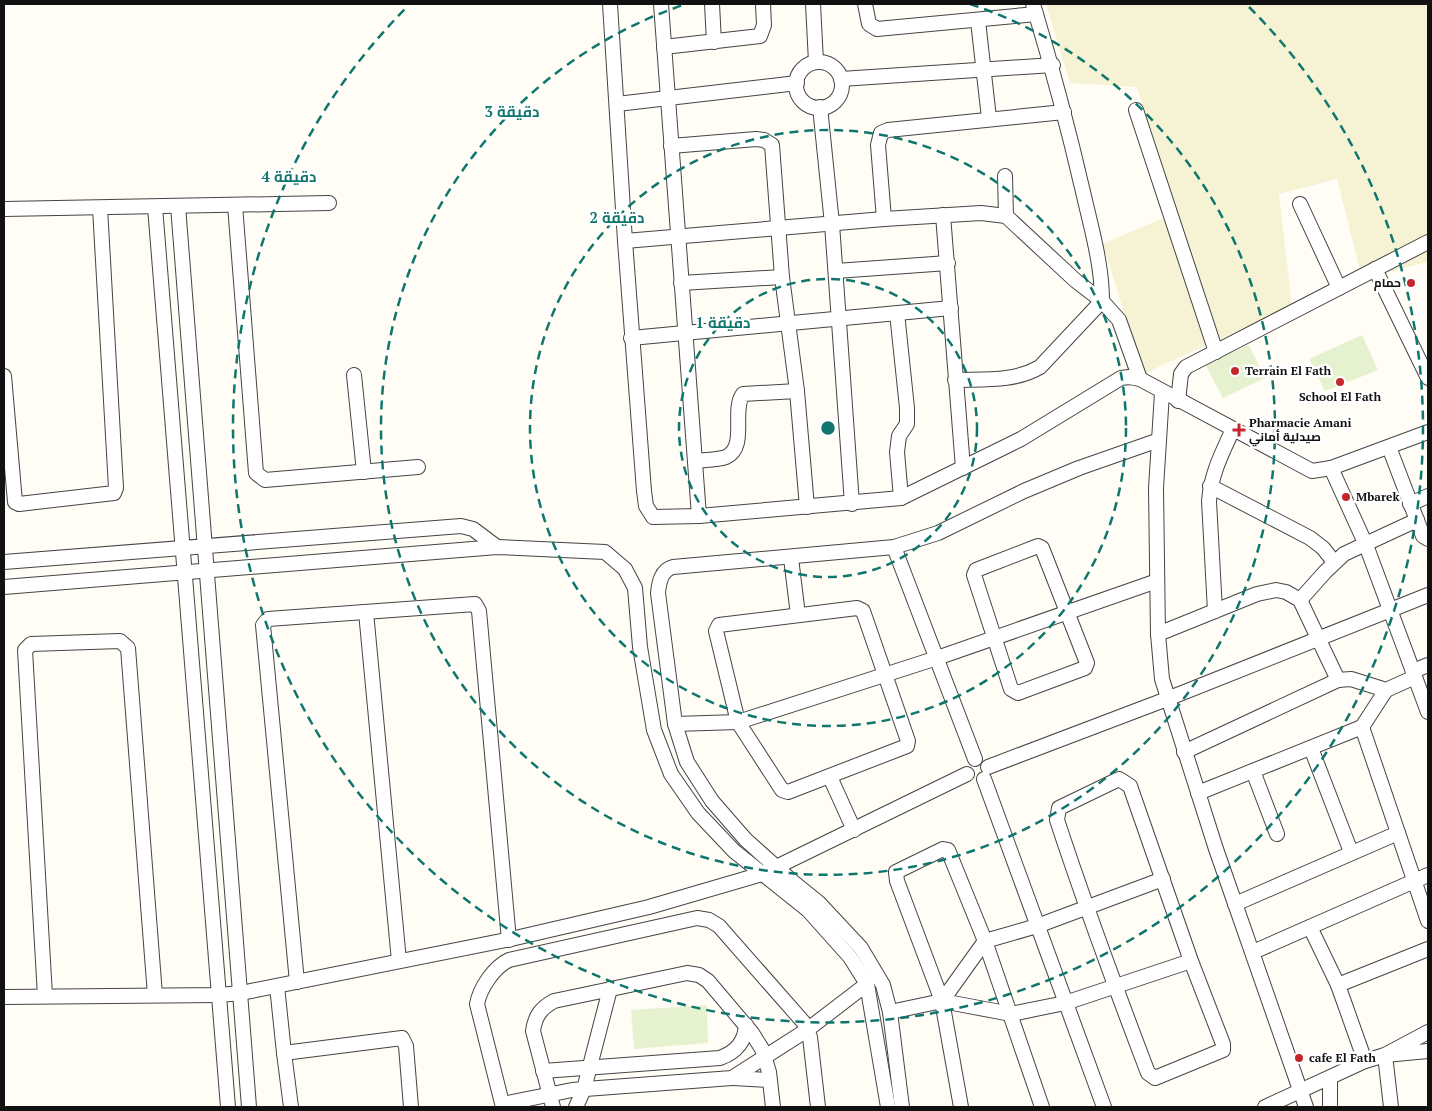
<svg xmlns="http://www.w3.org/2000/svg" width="1432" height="1111" font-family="'PT Serif',Cairo,serif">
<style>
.farmland{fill:#f6f3d4}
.pitch{fill:#e6f2cf}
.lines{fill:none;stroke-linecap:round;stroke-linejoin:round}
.minor-casing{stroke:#444;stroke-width:16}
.minor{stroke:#fff;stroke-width:14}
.ring{fill:none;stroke:#0f766e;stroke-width:2.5;stroke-dasharray:9 6}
.poi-dot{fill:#c4262e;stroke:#fff;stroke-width:2}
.labels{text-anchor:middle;stroke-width:5;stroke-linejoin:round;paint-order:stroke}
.poi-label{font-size:12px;font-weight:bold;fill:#111;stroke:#fff;text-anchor:start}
.centre{fill:#0f766e;stroke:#fff;stroke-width:2.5}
.ring-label{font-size:15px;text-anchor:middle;font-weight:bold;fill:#0f766e;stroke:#fff;stroke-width:5;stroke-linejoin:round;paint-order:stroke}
</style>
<rect width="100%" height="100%" fill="#fffdf5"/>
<!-- farmland -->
<polygon class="farmland" points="1046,4 1428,4 1428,262 1362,279 1337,179 1279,194 1292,306 1143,374 1103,244 1177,212 1137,87 1070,83"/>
<!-- pitch -->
<g class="pitch">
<polygon points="1362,335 1378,370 1325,391 1309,359"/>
<polygon points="1249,345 1265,378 1223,398 1205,364"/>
<polygon points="707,1005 708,1043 634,1049 631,1010"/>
</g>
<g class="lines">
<!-- minor casing -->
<g class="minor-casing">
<g id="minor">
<polyline points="610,4 625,241 644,491 646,506 653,517 699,516 901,498 1021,439 1121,378 1129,377 1140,379 1312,471 1331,468 1428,432"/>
<polyline points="661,4 699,516"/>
<polyline points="712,4 714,42"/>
<polyline points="813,4 816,62"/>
<polyline points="865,4 869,24 877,29 1036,14"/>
<polyline points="978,21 989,118"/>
<polyline points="664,47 760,36 764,25 763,4"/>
<circle cx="819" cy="85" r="23"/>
<polyline points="841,79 1053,65"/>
<polyline points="617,104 797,83"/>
<polyline points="820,107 832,224 852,504"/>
<polyline points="1136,110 1216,352"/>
<polyline points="671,146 756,139 764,140 772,145 782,277 797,391 807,507"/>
<polyline points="1005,176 1006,216"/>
<polyline points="1300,204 1339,288"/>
<polyline points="235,205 256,473 265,480 418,467"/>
<polyline points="178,206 249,1107"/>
<polyline points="155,207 228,1107"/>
<polyline points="4,209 329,203"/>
<polyline points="943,215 963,468"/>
<polyline points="884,219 878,145 881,133 888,130 1064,112"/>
<polyline points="625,241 884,219 981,213 1006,216 1076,281 1102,301 1119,320 1140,379"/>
<polyline points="1375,269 1428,378"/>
<polyline points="836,271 948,263"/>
<polyline points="681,283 782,277"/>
<polyline points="897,313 907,408 907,424 899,436 897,452 901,498"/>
<polyline points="631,338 951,308"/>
<polyline points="354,375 364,472"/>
<polyline points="4,376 15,502 19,504 114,493 116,488 100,208"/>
<path d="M955 380C984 379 1014 382 1040 367L1102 301C1102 265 1092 231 1084 196 1069 131 1052 67 1033 4"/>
<polyline points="1162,393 1156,488 1158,634 1162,679 1216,849 1306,1107"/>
<polyline points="1178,401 1181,374 1186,367 1428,242"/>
<polyline points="1389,447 1423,536 1428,539"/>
<path d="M695 461C704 460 718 460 726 457 748 447 731 410 743 394L797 391"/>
<polyline points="1331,468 1366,545 1428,712"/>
<polyline points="1210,486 1310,538 1323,548 1334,562"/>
<polyline points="1410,504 1428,496"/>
<polygon points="1038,546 1042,548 1087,663 1085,668 1018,693 1011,689 974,575 976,570"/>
<polyline points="894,547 975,759"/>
<polyline points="791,558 798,615"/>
<polyline points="4,562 461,526 473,529 497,547"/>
<polyline points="4,587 497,547 605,552 625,569 635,588 640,647 654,730 671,774 698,813 734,851 808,910 850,957 867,984 888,1107"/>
<polyline points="1300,600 1325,572 1344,554 1417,520"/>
<polygon points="857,608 863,611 908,741 907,746 788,792 782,790 738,722 716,631 719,625"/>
<path d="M1215 611 1209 501C1211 474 1222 453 1233 429"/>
<polyline points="366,612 399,961"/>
<polyline points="1158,634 1257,594 1276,590 1286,592 1300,600 1338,680 1184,752"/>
<polyline points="1413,671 1428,665"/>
<polyline points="1338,680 1351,679 1386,690 1415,677"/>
<polyline points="675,724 738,722 937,658 1157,581"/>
<polyline points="1362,727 1386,690"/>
<polyline points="1311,748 1351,852"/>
<polyline points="988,767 1167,699 1428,595"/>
<polyline points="1253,771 1277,834"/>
<polyline points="830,777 854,830"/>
<polyline points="984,779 1104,1107"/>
<polyline points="1198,793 1362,727 1428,921"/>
<polyline points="1235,904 1398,833"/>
<polyline points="1310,927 1338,985 1428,949"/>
<polyline points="1253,952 1428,875"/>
<polyline points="297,982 263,625 268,619 475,604 479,611 509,940"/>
<polyline points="1338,985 1365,1061"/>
<polyline points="277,986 284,1053 402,1038 406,1046 411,1107"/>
<polyline points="45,996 25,650 31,644 120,641 128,648 155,995"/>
<polyline points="4,997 219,995 241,993 511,939 649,907 762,874 967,774"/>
<polyline points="942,1001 985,941 1037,926 1163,879"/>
<path d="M890 1012 942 1001 1011 1014 1065 1003 1191 961 1223 1044V1050L1155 1078 1148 1073C1116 989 1085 905 1057 820L1059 808 1119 779 1130 786 1191 961"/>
<polyline points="284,1053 291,1107"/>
<path d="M543 1071 720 1058C736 1052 745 1042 746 1025"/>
<polyline points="733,1078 769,1080"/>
<polyline points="503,1104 572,1090 732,1078 807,1030 867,984"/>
<path d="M503 1107 477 1004C480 988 494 967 509 960L697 918 709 920 719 926 805 1024 810 1037 818 1107"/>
<path d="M553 1107 533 1031C535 1016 541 1008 554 1001L687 973 699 975 708 981 752 1033 762 1049 769 1072 773 1107"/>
<polyline points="576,1107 584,1089 610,989"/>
<path d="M902 1107 890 1012 883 985 861 948 819 903 793 882 746 840 712 801 687 762 675 724 658 593C659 583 661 570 673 567L894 547 938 533 1024 491 1079 468 1159 440"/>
<polyline points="961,1107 942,1001 897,881 896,872 943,849 948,850 985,941 1042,1107"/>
<polyline points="1265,1107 1365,1061 1385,1055 1428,1032"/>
<polyline points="1330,1107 1330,1079"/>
<polyline points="1391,1107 1385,1055 1428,1051"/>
</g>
</g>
<!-- minor -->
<use href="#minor" class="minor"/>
</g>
<!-- distance rings -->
<g class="ring">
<circle cx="828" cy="428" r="149"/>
<circle cx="828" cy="428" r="298"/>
<path d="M970 4A447 447 0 1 1 686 4"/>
<path d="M1249 7A595 595 0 1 1 407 7"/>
</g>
<!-- markers -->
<g class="poi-dot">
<circle cx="1411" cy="283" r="5"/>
<circle cx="1235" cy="371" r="5"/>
<circle cx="1340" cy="382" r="5"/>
<path d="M1236.5 422.5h5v5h5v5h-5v5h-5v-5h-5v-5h5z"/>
<circle cx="1346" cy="497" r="5"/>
<circle cx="1299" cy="1058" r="5"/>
</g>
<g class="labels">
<!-- poi labels -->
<g class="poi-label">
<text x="1401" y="287" text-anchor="end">حمام</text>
<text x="1245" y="375">Terrain El Fath</text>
<text x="1340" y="401" text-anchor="middle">School El Fath</text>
<text x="1249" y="427">Pharmacie Amani<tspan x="1249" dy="14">صيدلية أماني</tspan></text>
<text x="1356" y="501">Mbarek</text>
<text x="1309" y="1062">cafe El Fath</text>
</g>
</g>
<circle cx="828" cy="428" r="8" class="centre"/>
<g class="ring-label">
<text x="512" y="117">3 دقيقة</text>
<text x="289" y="182">4 دقيقة</text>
<text x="617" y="223">2 دقيقة</text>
<text x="723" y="328">1 دقيقة</text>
</g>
<!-- border -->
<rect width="1432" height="1111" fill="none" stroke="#111111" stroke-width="10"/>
</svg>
